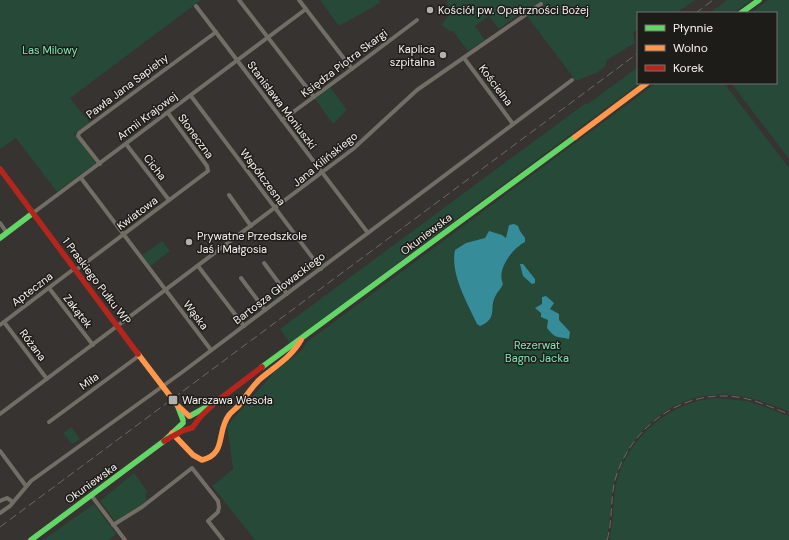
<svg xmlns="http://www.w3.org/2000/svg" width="789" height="540" font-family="'DM Sans',sans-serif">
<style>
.green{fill:#264938}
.water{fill:#378c9a}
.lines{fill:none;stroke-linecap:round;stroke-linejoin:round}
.street{stroke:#726e66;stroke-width:4}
.fast{stroke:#63d668;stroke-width:5.5}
.slow{stroke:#ff974d;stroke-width:5.5}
.jam{stroke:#b3261e;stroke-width:5.5}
.rail{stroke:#6d6a65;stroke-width:1;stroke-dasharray:8 4;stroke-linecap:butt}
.poi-dot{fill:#b4b0ad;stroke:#1e1c19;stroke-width:1.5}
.labels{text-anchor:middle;stroke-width:3;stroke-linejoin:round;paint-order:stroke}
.poi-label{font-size:11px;fill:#f8f4f0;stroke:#1e1c19;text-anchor:start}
.park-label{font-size:11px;fill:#81e7b6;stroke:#1e1c19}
.street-label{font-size:11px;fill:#f8f4f0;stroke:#1e1c19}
</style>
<rect width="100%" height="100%" fill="#363330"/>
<!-- green -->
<g class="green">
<polygon points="0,0 201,0 70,98 90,123 74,134 96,163 57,192 16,138 0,149"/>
<polygon points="320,0 379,0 380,3 339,26"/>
<polygon points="447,0 695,0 676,13 638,13 638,30 633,32 635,43 607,60 605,67 598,72 576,81 523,11 499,29 489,16 475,26 485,40 468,51 453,31 450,31 441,25 449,15"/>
<polygon points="727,0 751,0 734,13 710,13"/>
<polygon points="768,0 789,0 789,159 731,83 776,83 776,13 751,13"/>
<polygon points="638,67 638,83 640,83 290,343 280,329 583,105 589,103"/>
<path d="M656 83H724L789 168V411C772 406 757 398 740 396 681 386 632 425 615 480 609 499 612 521 606 540H255L212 486 233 469 227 426 276 370 302 350 307 342Z"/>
<polygon points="330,87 347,110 333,124 315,99"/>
<polygon points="162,241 170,251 150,266 142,255"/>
<path d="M715 398 748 401 789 416V540H609C614 522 612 504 616 485 624 447 655 415 691 403 699 400 708 399 715 398Z"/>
<polygon points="71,427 80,439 72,444 63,433"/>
<polygon points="134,473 148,492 145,494 147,499 141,505 115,521 100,501"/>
<polygon points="94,504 116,534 108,540 43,540"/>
</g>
<!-- water -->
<g class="water">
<path d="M514 224 518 226 520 231 525 238V242C513 248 496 269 503 284 501 289 498 291 496 295 488 308 499 318 480 326L477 324C467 302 450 274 455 250L466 243 485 238 489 231 502 235 506 238 509 225Z"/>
<polygon points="520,264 523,264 535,279 535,283 532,284 523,276"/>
<path d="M546 296 554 303 550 309 559 314V320L570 332 569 339C555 336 556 339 547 328L548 320 541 317V313L535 308 542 304V297Z"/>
</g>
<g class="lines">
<!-- street -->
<g class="street">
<polyline points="239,0 314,97"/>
<polyline points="299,0 352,69"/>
<polyline points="196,6 368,233"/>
<polyline points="464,58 513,124"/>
<polyline points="191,96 321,269"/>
<path d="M282 120C328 87 372 54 417 20"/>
<polyline points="126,144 169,200"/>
<polyline points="100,164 78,136 79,133 216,32"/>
<polyline points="81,178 211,350"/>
<polyline points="229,195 251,226"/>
<polyline points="33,213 306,9"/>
<polyline points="0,223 7,233"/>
<polyline points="264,263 287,294"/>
<polyline points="198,266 244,326"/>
<polyline points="76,270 208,171 207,166 168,113"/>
<polyline points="241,278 265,310"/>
<polyline points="49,288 93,345"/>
<polyline points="4,322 47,379"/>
<polyline points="0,325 75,268"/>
<polyline points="0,414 353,149 417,90 541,4"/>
<polyline points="49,422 140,355"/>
<polyline points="0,451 26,486"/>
<polyline points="91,495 125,540"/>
<polyline points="0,501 7,498 13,502"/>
<polyline points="0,513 10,506 31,481 181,373 572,80"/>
<polyline points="113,525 142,507 192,468 218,501 219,507 218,512 208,521 223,540"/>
</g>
<!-- fast -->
<g class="fast">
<polyline points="741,13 759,0"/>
<polyline points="0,238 33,213"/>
<polyline points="262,367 575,137"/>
<polyline points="178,407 183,420"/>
<polyline points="190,416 210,405"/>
<polyline points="31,540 164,441 183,423"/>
</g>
<!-- slow -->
<g class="slow">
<polyline points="575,137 647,83"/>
<polyline points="138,354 177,405 189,416"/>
<path d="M172 433 193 455 202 460C227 454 216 432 229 415 232 411 236 409 240 404 246 396 251 388 259 380 274 367 291 358 301 340"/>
</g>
<!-- jam -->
<g class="jam">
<polyline points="0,169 138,354"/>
<polyline points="164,441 184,430 192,428 201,416 217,401 262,367"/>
</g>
<!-- rail -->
<g class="rail">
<polyline points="696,13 713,0"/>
<polyline points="0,527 638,53"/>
<path d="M607 540C613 520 610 500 615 480 630 427 682 389 737 397 755 399 772 408 789 414"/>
</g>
</g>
<!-- markers -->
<g class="poi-dot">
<circle cx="430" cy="10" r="4"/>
<circle cx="443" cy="55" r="4"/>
<circle cx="189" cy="242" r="4"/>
<rect x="168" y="395" width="10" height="10" rx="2"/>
</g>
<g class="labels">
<!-- poi labels -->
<g class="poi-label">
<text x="438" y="14">Kościół pw. Opatrzności Bożej</text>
<text x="435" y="53" text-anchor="end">Kaplica<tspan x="435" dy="13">szpitalna</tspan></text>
<text x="197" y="240">Prywatne Przedszkole<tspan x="197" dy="13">Jaś i Małgosia</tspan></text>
<text x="182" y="404">Warszawa Wesoła</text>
</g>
<!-- park labels -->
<g class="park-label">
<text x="50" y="54">Las Milowy</text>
<text x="537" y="349">Rezerwat<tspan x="537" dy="13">Bagno Jacka</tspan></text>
</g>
<!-- street labels -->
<g class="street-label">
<text transform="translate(344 63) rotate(-37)" y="4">Księdza Piotra Skargi</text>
<text transform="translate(496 85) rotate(53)" y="4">Kościelna</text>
<text transform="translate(127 86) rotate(-37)" y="4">Pawła Jana Sapiehy</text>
<text transform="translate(282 105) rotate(53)" y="4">Stanisława Moniuszki</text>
<text transform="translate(147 116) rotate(-37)" y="4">Armii Krajowej</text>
<text transform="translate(196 136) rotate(54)" y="4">Słoneczna</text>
<text transform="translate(325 159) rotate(-39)" y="4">Jana Kilińskiego</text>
<text transform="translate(155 167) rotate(52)" y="4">Cicha</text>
<text transform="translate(263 177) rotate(53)" y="4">Współczesna</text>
<text transform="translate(137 213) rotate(-37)" y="4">Kwiatowa</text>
<text transform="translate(426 234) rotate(-37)" y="4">Okuniewska</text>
<text transform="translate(97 281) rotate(53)" y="4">1 Praskiego Pułku WP</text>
<text transform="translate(279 288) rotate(-37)" y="4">Bartosza Głowackiego</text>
<text transform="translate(32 289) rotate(-37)" y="4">Apteczna</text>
<text transform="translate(78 311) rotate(52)" y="4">Zakątek</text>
<text transform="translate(196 315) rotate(53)" y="4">Wąska</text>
<text transform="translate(33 345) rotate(53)" y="4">Różana</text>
<text transform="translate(89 381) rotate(-36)" y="4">Miła</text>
<text transform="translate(91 483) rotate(-36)" y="4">Okuniewska</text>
</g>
</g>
<!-- legend -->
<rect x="637" y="12" width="140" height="72" fill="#1e1c19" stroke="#75726f"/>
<rect x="645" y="25" width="20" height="6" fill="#63d668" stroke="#75726f"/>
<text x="673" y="32" font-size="12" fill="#f8f4f0">Płynnie</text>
<rect x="645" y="45" width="20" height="6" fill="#ff974d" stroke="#75726f"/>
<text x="673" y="52" font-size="12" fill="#f8f4f0">Wolno</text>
<rect x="645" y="65" width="20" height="6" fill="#b3261e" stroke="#75726f"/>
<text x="673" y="72" font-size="12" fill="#f8f4f0">Korek</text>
</svg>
